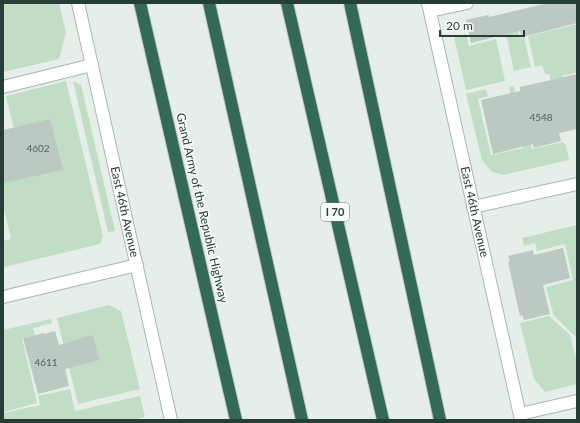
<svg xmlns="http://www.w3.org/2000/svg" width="580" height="423" font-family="Lato,sans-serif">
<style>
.green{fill:#c1ddc6}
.building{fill:#bcc9c2}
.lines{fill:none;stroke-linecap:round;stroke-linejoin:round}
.minor-casing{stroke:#a9b6b0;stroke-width:14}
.highway-casing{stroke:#c2c9c7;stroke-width:14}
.minor{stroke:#fff;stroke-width:12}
.highway{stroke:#346959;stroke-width:12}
.labels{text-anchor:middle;stroke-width:3;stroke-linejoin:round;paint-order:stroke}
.number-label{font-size:10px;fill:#4c6259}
.shield{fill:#f7faf8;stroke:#657770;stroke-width:1}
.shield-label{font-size:11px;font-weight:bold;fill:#263f36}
.street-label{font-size:12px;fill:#263f36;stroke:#f7faf8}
</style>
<rect width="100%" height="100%" fill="#e6eeea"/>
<!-- green -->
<g class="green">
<polygon points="3,3 59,3 66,33 59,59 3,72"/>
<polygon points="514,12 520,38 524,37 531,67 514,71 502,15"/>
<polygon points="577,24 577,72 562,76 571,113 559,116 549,74 545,74 542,65 535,67 528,36"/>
<polygon points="466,34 469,46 496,39 505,81 466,90 454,37"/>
<polygon points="66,81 103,236 100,244 4,267 3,263 3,241 11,239 3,204 3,132 14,130 6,96"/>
<polygon points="73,81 81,85 115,231 108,232"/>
<polygon points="514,86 528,142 530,141 532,149 563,142 566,145 569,160 503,175 492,172 482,160 466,94 486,89 488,96 478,99 491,155 523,148 509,87"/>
<polygon points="577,225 577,338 554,316 546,287 573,280 565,244 537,251 535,243 524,246 522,238"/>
<polygon points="109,305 121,311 140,389 78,404 57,318"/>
<polygon points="549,316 570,335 577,363 577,384 545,392 534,379 520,323"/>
<polygon points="51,319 52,323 33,328 35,335 22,338 37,403 3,412 3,330"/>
<polygon points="70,389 75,411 140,396 145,417 131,420 3,420 3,413 40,405 38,396"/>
</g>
<!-- building -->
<g class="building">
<polygon points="548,3 577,3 577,23 522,37 520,31 471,43 466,20 488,15 489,17"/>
<polygon points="577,74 577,129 559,133 561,141 534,148 533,144 493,154 481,100 520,91 520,87"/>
<polygon points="50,119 63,170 3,183 3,130"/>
<polygon points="563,248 570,278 543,285 550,314 524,320 522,315 520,316 508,262 510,262 508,256 533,250 534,255"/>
<polygon points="55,331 59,345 93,335 99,360 65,369 69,386 38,394 23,338 44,333 44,334"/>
</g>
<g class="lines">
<!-- minor casing -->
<g class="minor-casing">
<g id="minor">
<path id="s1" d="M78 3 171 420"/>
<path id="s2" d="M428 3 521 420"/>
<polyline points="430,11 467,3"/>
<polyline points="3,87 92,65"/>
<polyline points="473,207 577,184"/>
<polyline points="3,297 137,265"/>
<polyline points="520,414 577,401"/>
</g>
</g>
<!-- highway casing -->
<g class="highway-casing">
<g id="highway">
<polyline points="140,3 236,420"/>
<polyline points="209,3 302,420"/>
<polyline points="287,3 383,420"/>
<polyline points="350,3 440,420"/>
</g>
</g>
<!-- minor -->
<use href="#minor" class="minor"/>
<!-- highway -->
<use href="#highway" class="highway"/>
</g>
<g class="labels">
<!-- number labels -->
<g class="number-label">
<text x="541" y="121">4548</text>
<text x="38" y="152">4602</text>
<text x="46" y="366">4611</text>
</g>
<!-- shield labels -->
<rect class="shield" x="321" y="203" width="28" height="18" rx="3"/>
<g class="shield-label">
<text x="335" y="216">I 70</text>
</g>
<!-- street labels -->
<g class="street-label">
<text transform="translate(202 208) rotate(77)" y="4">Grand Army of the Republic Highway</text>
<text dy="4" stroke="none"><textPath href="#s1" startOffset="214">East 46th Avenue</textPath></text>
<text dy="4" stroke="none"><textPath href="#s2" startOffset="214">East 46th Avenue</textPath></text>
</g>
</g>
<!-- border -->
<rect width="580" height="423" fill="none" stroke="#263f36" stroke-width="8"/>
<!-- scale -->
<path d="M440 30v6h84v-6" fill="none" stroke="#263f36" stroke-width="2"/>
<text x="446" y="30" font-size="12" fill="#263f36" stroke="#f7faf8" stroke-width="3" paint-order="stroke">20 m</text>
</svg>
